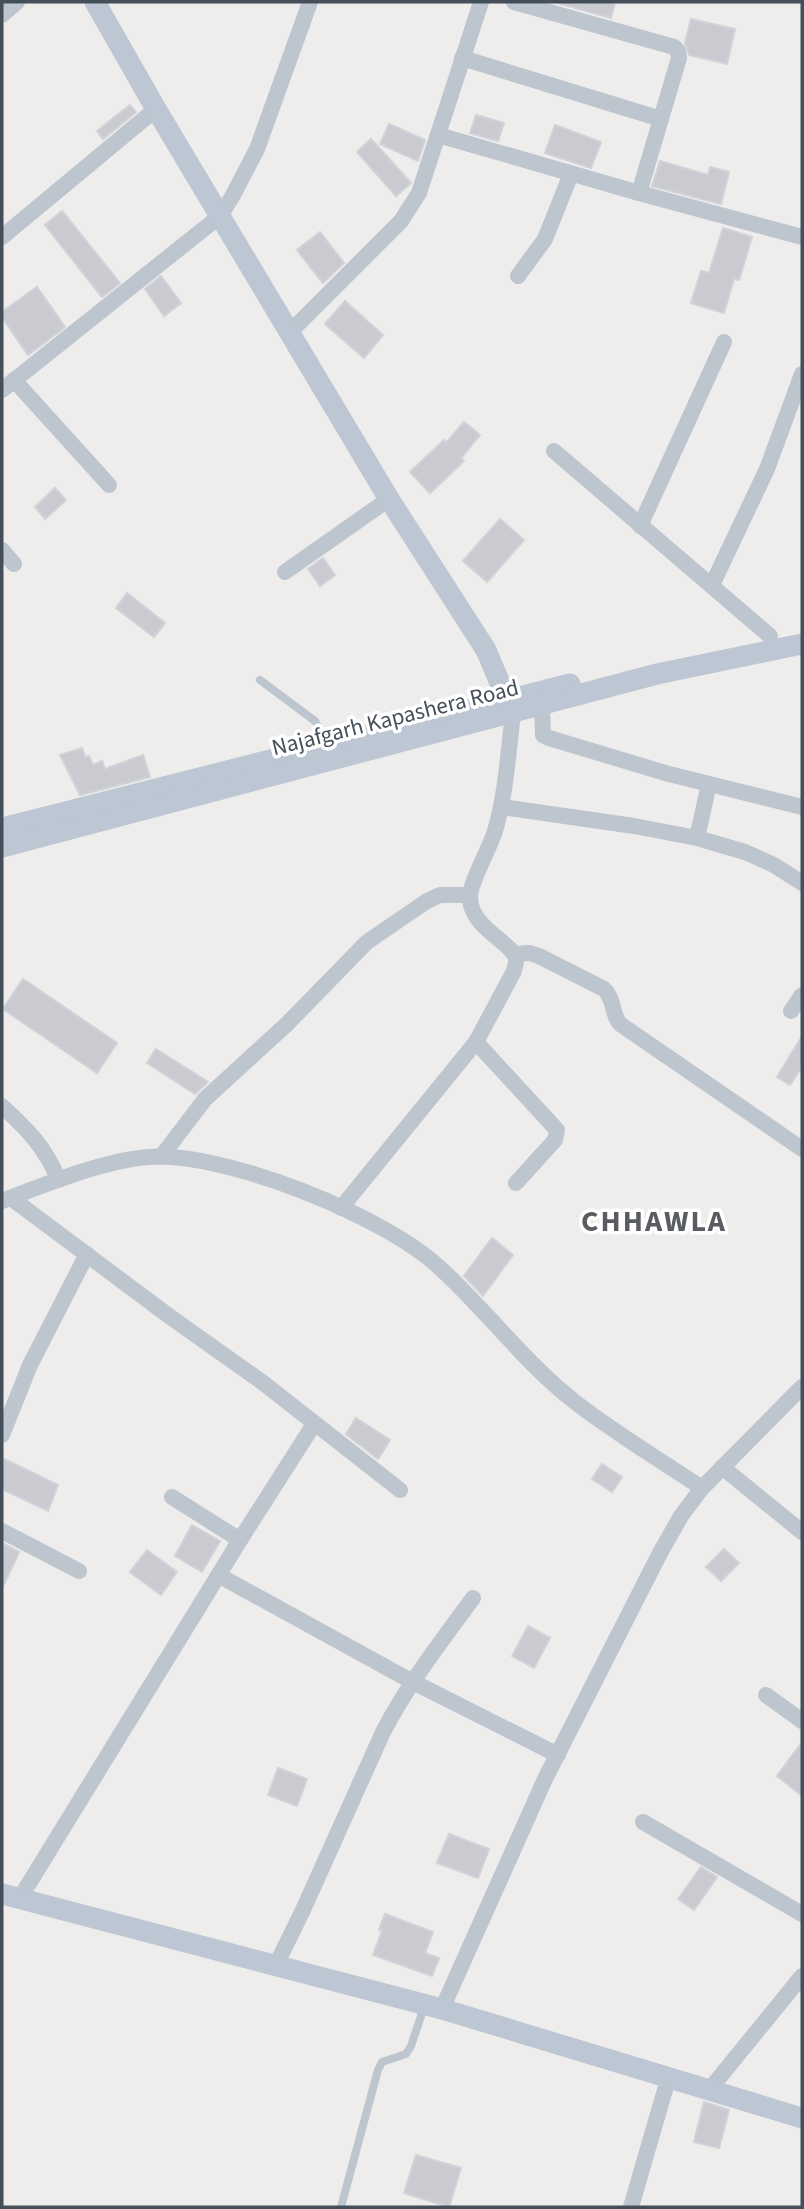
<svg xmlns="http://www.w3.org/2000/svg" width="804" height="2209" font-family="'Source Sans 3',sans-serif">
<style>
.building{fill:#c9cbd1;stroke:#d0d2d8;stroke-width:2}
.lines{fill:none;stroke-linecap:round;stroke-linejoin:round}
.lane{stroke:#bdc6cf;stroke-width:8}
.street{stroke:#bdc6cf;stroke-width:16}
.secondary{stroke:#bdc7d3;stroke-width:21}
.labels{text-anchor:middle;stroke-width:7;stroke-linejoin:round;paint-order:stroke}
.street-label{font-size:23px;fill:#454f59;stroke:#fff}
.district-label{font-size:30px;font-weight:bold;letter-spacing:2px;fill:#595d61;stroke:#fff}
</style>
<rect width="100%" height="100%" fill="#efecec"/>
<!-- building -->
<g class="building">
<polygon points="554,2 615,2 611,18"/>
<polygon points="691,19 735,29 727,64 689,55 685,43"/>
<polygon points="130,105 136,112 103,139 97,131"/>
<polygon points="476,115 504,123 498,141 470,133"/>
<polygon points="389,124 425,140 418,161 380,144"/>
<polygon points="555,125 601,142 591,168 545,153"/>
<polygon points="371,139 411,183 396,196 357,152"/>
<polygon points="660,161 708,175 710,167 729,172 721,204 652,186"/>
<polygon points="62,211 120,283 102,297 45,225"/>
<polygon points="723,228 752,237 739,280 734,279 724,313 691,303 701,271 709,273"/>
<polygon points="320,232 344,263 323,283 297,250"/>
<polygon points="161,276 181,303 164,316 145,289"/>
<polygon points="37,287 65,327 28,355 2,317 2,312"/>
<polygon points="345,301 383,335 364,358 325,324"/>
<polygon points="464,422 480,435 461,458 464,461 430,493 410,472 444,440 446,443"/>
<polygon points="55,488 66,500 45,519 35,507"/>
<polygon points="500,519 524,540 487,582 463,561"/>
<polygon points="323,558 335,575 320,586 308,569"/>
<polygon points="127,593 165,623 154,637 116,608"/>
<polygon points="82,748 85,757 89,756 93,765 102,761 105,769 143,755 150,777 80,795 60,755"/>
<polygon points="23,979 117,1043 97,1073 3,1009"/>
<polygon points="802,1036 802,1067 790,1085 777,1077"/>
<polygon points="156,1049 208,1082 195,1094 147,1063"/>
<polygon points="492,1238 513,1255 483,1296 464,1276"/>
<polygon points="356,1418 390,1440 378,1459 346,1434"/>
<polygon points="2,1458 58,1485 48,1511 2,1489"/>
<polygon points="602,1464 622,1477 612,1492 592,1479"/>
<polygon points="192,1525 220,1541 202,1572 175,1556"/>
<polygon points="2,1543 19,1552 2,1589"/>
<polygon points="724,1549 739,1563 721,1581 706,1567"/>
<polygon points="147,1550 177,1572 161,1595 130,1572"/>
<polygon points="528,1626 550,1638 534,1668 512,1656"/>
<polygon points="802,1742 802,1796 777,1776"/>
<polygon points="278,1768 307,1779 297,1806 268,1795"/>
<polygon points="449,1834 489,1849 478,1878 437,1863"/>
<polygon points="701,1867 717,1877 694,1910 678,1899"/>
<polygon points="385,1914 433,1932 425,1953 439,1958 432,1976 373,1955 382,1931 379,1930"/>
<polygon points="704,2102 729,2110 719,2148 694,2142"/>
<polygon points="416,2155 461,2168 449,2207 404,2193"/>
</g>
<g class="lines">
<!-- lane -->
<g class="lane">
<polyline points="260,680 315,721 328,743"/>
<polyline points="341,2207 378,2070 382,2062 406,2054 411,2046 424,2007"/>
</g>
<!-- street -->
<g class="street">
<polyline points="514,2 674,47 678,51 679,58 639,193"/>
<polyline points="2,15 17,2"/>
<polyline points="462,58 661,119"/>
<polyline points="438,135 639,193 802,237"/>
<polyline points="2,237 156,109"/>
<polyline points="518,276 545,239 571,174"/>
<polyline points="290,332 401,221 419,193 481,2"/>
<polyline points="14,380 109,485"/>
<polyline points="2,390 220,216 232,197 257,149 310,2"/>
<polyline points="554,451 770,636"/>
<polyline points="640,526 724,342"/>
<polyline points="2,550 14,564"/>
<polyline points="285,572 389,499"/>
<polyline points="712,585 767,469 802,374"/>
<polyline points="542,706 543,735 549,738 669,774 802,807"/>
<polyline points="502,807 634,826 697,838 745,852 774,865 802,883"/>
<polyline points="697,838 709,784"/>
<path d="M514 954 530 953 539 956 604 989C615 999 611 1013 620 1024L802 1149"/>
<polyline points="791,1011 802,995"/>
<polyline points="476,1042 557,1130 555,1140 516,1183"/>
<path d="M2 1106C29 1131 44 1146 59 1180"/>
<polyline points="161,1157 205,1099 287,1024 367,942 427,901 440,895 469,895"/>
<polyline points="11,1198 169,1316 262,1382 400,1490"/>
<path d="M2 1201C46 1184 102 1161 148 1157 224 1151 385 1216 440 1268 487 1311 525 1363 575 1402 615 1433 660 1460 702 1488"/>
<path d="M341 1208 476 1042 514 971C514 968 517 963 516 960 515 943 470 929 470 897 470 882 490 848 495 831 506 794 508 753 513 714"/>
<polyline points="2,1435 30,1365 87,1254"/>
<polyline points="722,1467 802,1532"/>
<polyline points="172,1497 240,1540"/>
<polyline points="2,1531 79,1571"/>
<polyline points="220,1576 411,1681 558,1755"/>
<polyline points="766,1695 802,1721"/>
<polyline points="643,1822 802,1914"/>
<polyline points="20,1898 240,1540 314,1424"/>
<path d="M276 1965 303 1910 383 1732C408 1684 441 1642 473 1598"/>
<polyline points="442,2009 545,1779 660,1553 681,1516 702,1488 802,1387"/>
<polyline points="710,2089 802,1976"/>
<polyline points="631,2207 669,2076"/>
</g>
<!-- secondary -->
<g class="secondary">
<polyline points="95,2 156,109 389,499 486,650 513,714"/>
<polyline points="2,828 570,684"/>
<polyline points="2,847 657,674 802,644"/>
<polyline points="2,1894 442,2009 802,2118"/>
</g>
</g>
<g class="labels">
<!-- street labels -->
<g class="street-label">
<text transform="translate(395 717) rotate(-14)" y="8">Najafgarh Kapashera Road</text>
</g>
<!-- district labels -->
<g class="district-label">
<text x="654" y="1231">CHHAWLA</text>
</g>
</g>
<!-- border -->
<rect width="804" height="2209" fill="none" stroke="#454f59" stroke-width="7"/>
</svg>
